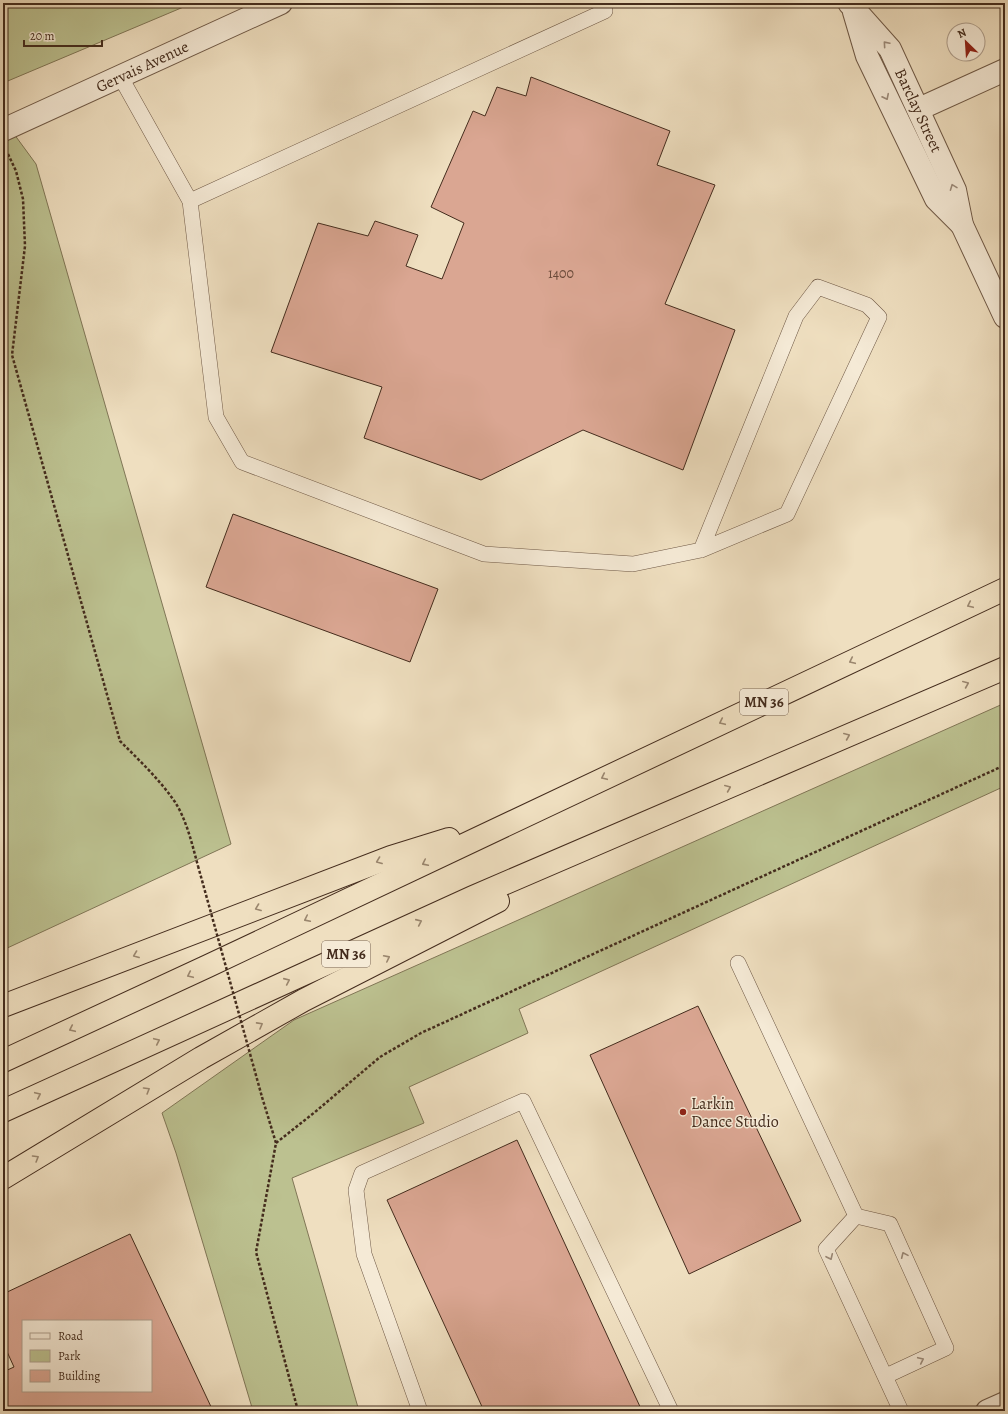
<svg xmlns="http://www.w3.org/2000/svg" width="1008" height="1414" font-family="Alegreya,serif">
<style>
.green{fill:#bcc190;stroke:#807656}
.building{fill:#daa692;stroke:#442c1d;fill-rule:evenodd}
.lines{fill:none;stroke-linecap:round;stroke-linejoin:round}
.service-casing{stroke:#6f5946;stroke-width:16}
.minor-casing{stroke:#6f5946;stroke-width:24}
.tertiary-casing{stroke:#6f5946;stroke-width:24}
.motorway-casing{stroke:#442c1d;stroke-width:24}
.path{stroke:#442c1d;stroke-width:2.5;stroke-dasharray:3 2;stroke-linecap:butt}
.service{stroke:#f5ead6;stroke-width:15}
.minor{stroke:#f5ead6;stroke-width:22}
.tertiary{stroke:#f5ead6;stroke-width:22}
.motorway{stroke:#efdfc0;stroke-width:22}
.path-bridge{stroke:#442c1d;stroke-width:2.5;stroke-dasharray:3 2;stroke-linecap:butt}
.oneway{stroke:#9c8b7a}
.oneway2{stroke:#9a866e}
.poi-dot{fill:#8f2418;stroke:#f5ead6;stroke-width:1.5}
.labels{text-anchor:middle;stroke-width:3;stroke-linejoin:round;paint-order:stroke}
.number-label{font-size:14px;fill:#6a4a3a}
.shield{fill:#f5ead6;stroke:#796554;stroke-width:1}
.shield-label{font-size:15px;font-weight:bold;fill:#442c1d}
.street-label{font-size:16px;fill:#442c1d;stroke:#f5ead6}
.poi-label{font-size:16px;fill:#442c1d;stroke:#f5ead6;text-anchor:start}
</style>
<rect width="100%" height="100%" fill="#efdfc0"/>
<filter id="stains"><feTurbulence type="fractalNoise" baseFrequency=".005" numOctaves="4"/><feColorMatrix values="0 0 0 0 .2 0 0 0 0 .09 0 0 0 0 .02 0 0 0 .5 -.17"/></filter>
<radialGradient id="worn" r=".72"><stop offset=".6" stop-color="#630" stop-opacity="0"/><stop offset="1" stop-color="#630" stop-opacity=".3"/></radialGradient>
<!-- green -->
<g class="green">
<polygon points="3,3 193,3 3,83"/>
<polygon points="3,119 36,164 231,844 3,950"/>
<polygon points="1005,703 1005,786 519,1009 528,1033 409,1087 424,1123 292,1178 359,1411 253,1411 176,1153 162,1113 294,1020"/>
</g>
<!-- building -->
<g class="building">
<polygon points="531,77 670,131 657,165 715,185 665,304 735,330 683,470 583,430 481,480 364,438 382,387 271,352 318,223 368,236 375,221 418,235 406,266 442,279 464,223 431,207 473,111 485,116 497,87 526,96"/>
<polygon points="233,514 438,589 410,662 206,587"/>
<polygon points="698,1006 801,1221 689,1274 590,1055"/>
<polygon points="517,1140 642,1411 484,1411 387,1200"/>
<path d="M130 1234 213 1411H3V1372L14 1367 3 1343V1294ZM23 1321H151V1391H23Z"/>
</g>
<g class="lines">
<!-- service casing -->
<g class="service-casing">
<g id="service">
<polyline points="120,76 190,201 216,417 242,462 484,554 633,564 701,550 787,514 879,317 867,305 818,287 796,316 701,550"/>
<polyline points="190,201 605,11"/>
<polyline points="738,963 856,1216"/>
<polyline points="856,1216 890,1224 946,1348 886,1376"/>
<polyline points="856,1216 826,1249 901,1411"/>
<polyline points="420,1411 364,1254 356,1190 362,1173 523,1101 671,1411"/>
</g>
</g>
<!-- minor casing -->
<g class="minor-casing">
<g id="minor">
<polyline points="849,3 890,49 955,190 962,225 1005,317"/>
<polyline points="854,12 867,56 936,199 962,225"/>
<polyline points="919,109 1005,70"/>
<polyline points="3,130 281,3"/>
</g>
</g>
<!-- tertiary casing -->
<g class="tertiary-casing">
<polyline id="tertiary" points="987,1411 1005,1403"/>
</g>
<!-- motorway casing -->
<g class="motorway-casing">
<g id="motorway">
<polyline points="3,1006 391,857 449,839"/>
<polyline points="3,1061 208,966 1005,589"/>
<polyline points="3,1111 473,897 1005,668"/>
<polyline points="3,1178 201,1058 304,1000 498,901"/>
</g>
</g>
<!-- path -->
<g class="path">
<path d="M8 154 16 171 23 199 25 246 12 355 120 741C139 760 160 780 175 802 187 821 192 844 198 866"/>
<polyline points="262,1097 276,1143 256,1252 298,1411"/>
<polyline points="276,1143 315,1112 380,1057 421,1033 1005,765"/>
</g>
<!-- service -->
<use href="#service" class="service"/>
<!-- minor -->
<use href="#minor" class="minor"/>
<!-- tertiary -->
<use href="#tertiary" class="tertiary"/>
<!-- motorway -->
<use href="#motorway" class="motorway"/>
<!-- path-bridge -->
<polyline class="path-bridge" points="198,866 262,1097"/>
</g>
<!-- one-way arrows -->
<defs><path id="oneway-chevron" d="M-2-3.5L2.5 0L-2 3.5" fill="none" stroke-width="1.6" stroke-linecap="round" stroke-linejoin="round"/></defs>
<g class="oneway">
<use href="#oneway-chevron" transform="translate(886 44) rotate(-131)"/>
<use href="#oneway-chevron" transform="translate(886 97) rotate(64)"/>
<use href="#oneway-chevron" transform="translate(953 187) rotate(-111)"/>
<use href="#oneway-chevron" transform="translate(904 1255) rotate(-114)"/>
<use href="#oneway-chevron" transform="translate(830 1257) rotate(65)"/>
<use href="#oneway-chevron" transform="translate(921 1360) rotate(-25)"/>
</g>
<g class="oneway2">
<use href="#oneway-chevron" transform="translate(970 605) rotate(155)"/>
<use href="#oneway-chevron" transform="translate(852 661) rotate(155)"/>
<use href="#oneway-chevron" transform="translate(966 684) rotate(-23)"/>
<use href="#oneway-chevron" transform="translate(722 722) rotate(155)"/>
<use href="#oneway-chevron" transform="translate(847 736) rotate(-23)"/>
<use href="#oneway-chevron" transform="translate(604 777) rotate(155)"/>
<use href="#oneway-chevron" transform="translate(728 788) rotate(-23)"/>
<use href="#oneway-chevron" transform="translate(379 861) rotate(159)"/>
<use href="#oneway-chevron" transform="translate(425 863) rotate(154)"/>
<use href="#oneway-chevron" transform="translate(258 908) rotate(159)"/>
<use href="#oneway-chevron" transform="translate(307 919) rotate(154)"/>
<use href="#oneway-chevron" transform="translate(419 922) rotate(-24)"/>
<use href="#oneway-chevron" transform="translate(136 955) rotate(159)"/>
<use href="#oneway-chevron" transform="translate(387 958) rotate(-27)"/>
<use href="#oneway-chevron" transform="translate(190 975) rotate(155)"/>
<use href="#oneway-chevron" transform="translate(287 981) rotate(-24)"/>
<use href="#oneway-chevron" transform="translate(260 1025) rotate(-29)"/>
<use href="#oneway-chevron" transform="translate(72 1029) rotate(155)"/>
<use href="#oneway-chevron" transform="translate(157 1041) rotate(-25)"/>
<use href="#oneway-chevron" transform="translate(147 1090) rotate(-31)"/>
<use href="#oneway-chevron" transform="translate(38 1095) rotate(-25)"/>
<use href="#oneway-chevron" transform="translate(36 1158) rotate(-31)"/>
</g>
<!-- markers -->
<circle class="poi-dot" cx="683" cy="1112" r="4"/>
<g class="labels">
<!-- number labels -->
<g class="number-label">
<text x="561" y="278">1400</text>
</g>
<!-- shield labels -->
<g class="shield">
<rect x="740" y="689" width="48" height="26" rx="3"/>
<rect x="322" y="941" width="48" height="26" rx="3"/>
</g>
<g class="shield-label">
<text x="764" y="707">MN 36</text>
<text x="346" y="959">MN 36</text>
</g>
<!-- street labels -->
<g class="street-label">
<text transform="translate(142 66) rotate(-25)" y="6">Gervais Avenue</text>
<text transform="translate(919 110) rotate(65)" y="6">Barclay Street</text>
</g>
<!-- poi labels -->
<g class="poi-label">
<text x="691" y="1109">Larkin<tspan x="691" dy="18">Dance Studio</tspan></text>
</g>
</g>
<!-- margin -->
<rect width="1008" height="1414" fill="none" stroke="#efdfc0" stroke-width="16"/>
<rect x="4" y="4" width="1000" height="1406" fill="none" stroke="#442c1d" stroke-width="2"/>
<rect x="8" y="8" width="992" height="1398" fill="none" stroke="#442c1d"/>
<!-- legend -->
<rect x="22" y="1320" width="130" height="72" fill="#f5ead6" stroke="#ae9e8c"/>
<rect x="30" y="1333" width="20" height="6" fill="#f5ead6" stroke="#ae9e8c"/>
<text x="58" y="1340" font-size="12" fill="#442c1d">Road</text>
<rect x="30" y="1350" width="20" height="12" fill="#bcc190" stroke="#ae9e8c"/>
<text x="58" y="1360" font-size="12" fill="#442c1d">Park</text>
<rect x="30" y="1370" width="20" height="12" fill="#daa692" stroke="#ae9e8c"/>
<text x="58" y="1380" font-size="12" fill="#442c1d">Building</text>
<!-- north arrow -->
<g transform="translate(966 42) rotate(335)"><circle r="19" fill="#f5ead6" stroke="#ae9e8c"/>
<path d="M0-3L7 15L0 10L-7 15Z" fill="#8f2418"/>
<text y="-6" font-size="11" font-weight="bold" text-anchor="middle" fill="#442c1d">N</text>
</g>
<!-- scale -->
<path d="M24 40v6h78v-6" fill="none" stroke="#442c1d" stroke-width="2"/>
<text x="30" y="40" font-size="12" fill="#442c1d" stroke="#f5ead6" stroke-width="3" paint-order="stroke">20 m</text>
<rect width="100%" height="100%" filter="url(#stains)"/>
<rect width="100%" height="100%" fill="url(#worn)"/>
</svg>
